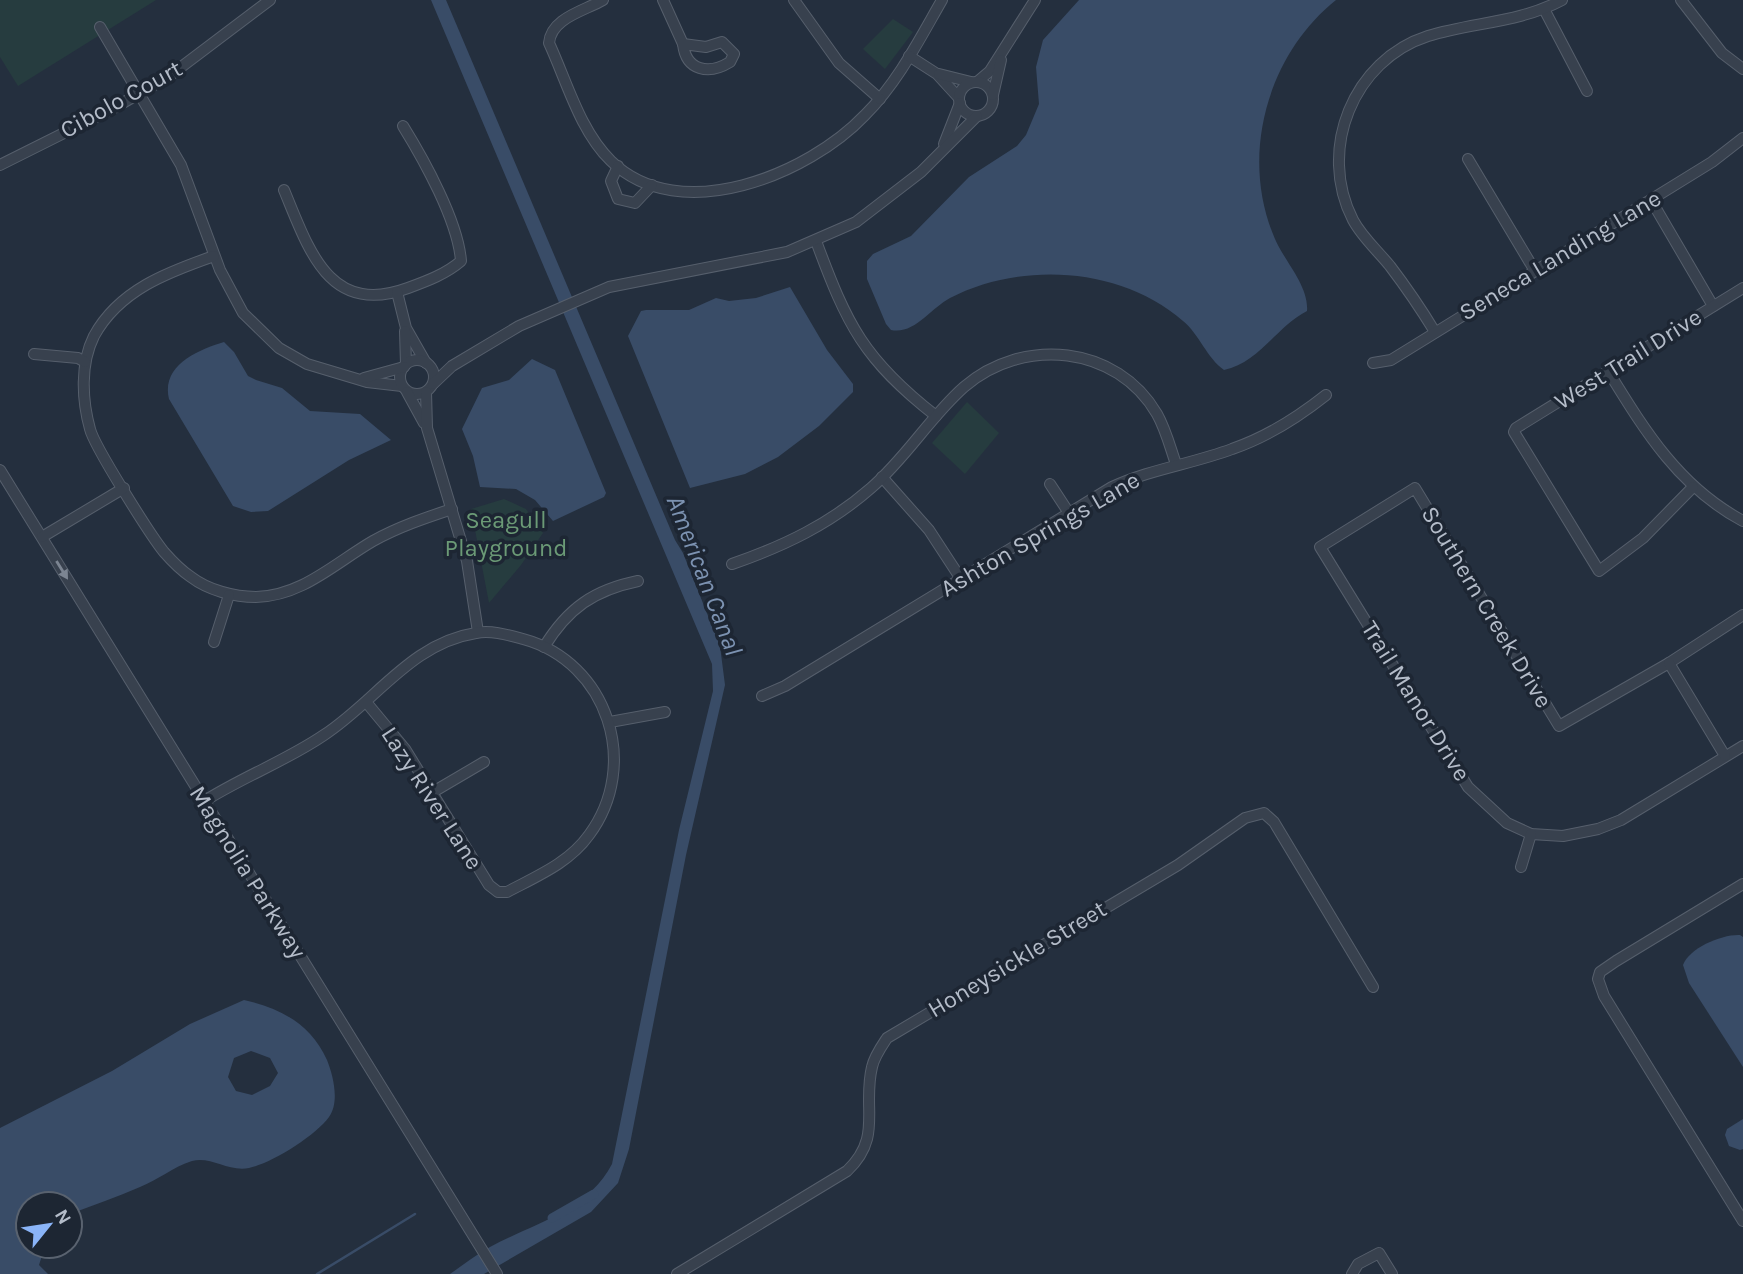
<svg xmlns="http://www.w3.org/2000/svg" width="1743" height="1274" font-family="Karla,sans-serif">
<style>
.green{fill:#263c3f}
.water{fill:#394c67;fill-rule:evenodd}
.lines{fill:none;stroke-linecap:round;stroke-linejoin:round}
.stream{stroke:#394c67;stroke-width:2.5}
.canal{stroke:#394c67;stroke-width:9}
.minor-casing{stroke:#565f6c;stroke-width:12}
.minor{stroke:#38414e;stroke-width:10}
.oneway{fill:#7c8592}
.labels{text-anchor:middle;stroke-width:7;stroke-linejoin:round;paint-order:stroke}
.street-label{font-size:24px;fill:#b4bcc9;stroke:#1d2633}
.park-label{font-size:24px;fill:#6b9a76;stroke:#1d2633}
.water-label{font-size:26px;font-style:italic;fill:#7c92b1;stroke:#1d2633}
</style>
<rect width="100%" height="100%" fill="#242f3e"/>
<!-- green -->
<g class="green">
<polygon points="0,0 156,0 18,86 0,57"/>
<polygon points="893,19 913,32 885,69 863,49"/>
<polygon points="967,402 999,433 965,474 932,443"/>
<polygon points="504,499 526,509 543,533 521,565 489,603 471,509"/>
</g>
<!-- water -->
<g class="water">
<path d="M431 0H446L675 540 683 553 720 646 725 685 686 855 629 1149 618 1183 591 1212 484 1274H450C463 1265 476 1255 490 1247 534 1223 588 1211 612 1164L679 830 713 691 712 664Z"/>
<path d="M1079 0H1336C1267 55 1239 157 1275 239 1285 262 1309 286 1307 311 1276 327 1259 363 1224 370 1207 358 1199 334 1183 321 1121 267 1022 261 950 298 931 308 914 335 891 330L886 324 867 279V261L873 254 911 236 969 177 1017 146 1026 135 1039 104 1036 67 1043 40Z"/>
<polygon points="790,287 827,350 853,384 853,392 819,426 778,457 745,474 690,488 628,336 641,311 646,310 689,310 716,298 729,301 756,298"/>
<path d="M224 342 234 352 248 376 256 380 282 388 310 411 360 414 391 440 349 460 268 511 251 512 233 506 169 399C161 366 197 350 224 342Z"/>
<polygon points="532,359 555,370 606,493 604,497 553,521 535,500 516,489 480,487 473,456 462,429 482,388 509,380"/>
<path d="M1740 935 1743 937V1067L1689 983 1683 965C1689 948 1722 934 1740 935Z"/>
<path d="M244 1000C280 1008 311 1024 327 1060 333 1075 340 1102 329 1117 315 1136 272 1163 249 1168 228 1172 211 1156 192 1161 173 1167 158 1180 140 1187 117 1197 93 1205 70 1214V1204H28V1246H45L39 1265 48 1274H0V1128L112 1071 190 1024ZM251 1051 270 1058 278 1073 270 1086 252 1095 236 1091 228 1077 234 1058Z"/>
<polygon points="1743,1119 1743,1149 1740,1150 1729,1146 1725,1135 1727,1129"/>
</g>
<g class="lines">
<!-- stream -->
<polyline class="stream" points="317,1274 415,1214"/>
<!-- canal -->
<polyline class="canal" points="552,1218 594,1194"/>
<!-- minor casing -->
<g class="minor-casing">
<g id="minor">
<path d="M603 0C584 11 551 18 549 43 567 82 580 131 611 161 680 228 809 174 865 115 898 82 919 40 942 0"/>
<polyline points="663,0 683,44"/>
<polyline points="794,0 839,63 880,99"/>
<polyline points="1681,0 1722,53 1743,69"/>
<polyline points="1544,9 1587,91"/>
<polyline points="100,27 181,165 220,270 243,313 279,348 307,364 367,382 402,386"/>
<path d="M722 42 734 54 730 62C709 75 686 71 683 44L706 47Z"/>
<polyline points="909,56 937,74 959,98"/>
<polyline points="939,74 971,82"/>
<polyline points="977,82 990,71 1035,0"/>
<circle cx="976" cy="99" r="17"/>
<polyline points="993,95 1001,60"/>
<polyline points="944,144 960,103"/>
<polyline points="1468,159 1535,271"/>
<polyline points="0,165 114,108 168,77 270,0"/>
<polyline points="618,166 611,181 618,199 635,203 652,185"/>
<path d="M284 190C309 250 329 317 408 288 427 281 446 274 461 261 458 221 424 160 403 126"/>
<polyline points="1651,200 1713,306"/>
<path d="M816 241C847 325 864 360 936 416"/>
<path d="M214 256C168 272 119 290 94 336 80 364 82 400 90 429 94 446 151 536 164 552 171 560 182 571 191 577 208 590 234 597 256 597 302 596 335 563 373 541 398 527 425 518 452 509"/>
<polyline points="397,292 406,328 426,363"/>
<polyline points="405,331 406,364"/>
<path d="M1435 332C1421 309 1406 287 1390 266 1377 250 1362 237 1353 220 1317 150 1353 60 1428 36 1473 22 1519 23 1562 0"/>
<polyline points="34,354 78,358 85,362"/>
<circle cx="417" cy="377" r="17"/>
<polyline points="1373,363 1391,360 1712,162 1743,138"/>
<path d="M1608 371C1645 431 1679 487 1743 521"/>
<polyline points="364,378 404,367"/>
<polyline points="433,384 452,366 519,326 609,287 787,252 856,222 921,172 977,116"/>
<polyline points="407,392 424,423"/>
<polyline points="426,392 427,428 467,561 478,632"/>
<polyline points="0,470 497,1274"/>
<polyline points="882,477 929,530 961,579"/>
<polyline points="1050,484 1069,513"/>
<polyline points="1693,487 1643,538 1599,571 1514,432 1516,428 1743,288"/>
<polyline points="42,537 124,488"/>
<path d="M732 564C784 546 830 524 871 488 906 458 930 417 964 387 1023 336 1117 345 1157 414 1166 430 1170 447 1176 464"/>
<polyline points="1743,615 1669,663 1559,726 1415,488 1320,547 1468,787 1507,823 1531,834 1563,836 1598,829 1621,820 1743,746"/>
<polyline points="214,642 229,595"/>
<path d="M544 647C568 608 594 590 638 581"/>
<polyline points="1669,663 1725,756"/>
<path d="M762 696 785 686 1112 487C1151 469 1192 464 1232 449 1267 437 1297 418 1326 395"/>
<polyline points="610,722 665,712"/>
<polyline points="433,792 484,762"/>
<path d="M203 802C242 777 286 761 324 735 376 701 411 643 476 633 491 630 508 635 523 639 608 662 641 765 589 835 569 863 537 876 507 892H498L489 885 405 749 366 702"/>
<polyline points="1521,867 1531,834"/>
<polyline points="1743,884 1616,961 1600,972 1598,979 1604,996 1743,1221"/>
<path d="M677 1274 847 1171C883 1137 862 1108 872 1067 874 1057 881 1047 887 1038L1178 865 1245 818 1264 813 1274 822 1373 987"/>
<polyline points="1352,1274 1358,1264 1379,1253 1392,1274"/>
</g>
</g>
<!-- minor -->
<use href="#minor" class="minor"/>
</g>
<!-- one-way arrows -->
<defs><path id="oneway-solid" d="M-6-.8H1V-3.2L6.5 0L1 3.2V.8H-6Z" transform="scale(1.75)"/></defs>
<use class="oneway" href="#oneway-solid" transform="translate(62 570) rotate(58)"/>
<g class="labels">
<!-- street labels -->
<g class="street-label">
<text transform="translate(121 99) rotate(-29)" y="8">Cibolo Court</text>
<text transform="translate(1560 255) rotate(-31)" y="8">Seneca Landing Lane</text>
<text transform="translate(1628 359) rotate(-32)" y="8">West Trail Drive</text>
<text transform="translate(1040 534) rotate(-30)" y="8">Ashton Springs Lane</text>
<text transform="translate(1487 607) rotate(59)" y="8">Southern Creek Drive</text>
<text transform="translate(1416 701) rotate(58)" y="8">Trail Manor Drive</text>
<text transform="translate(432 798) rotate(57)" y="8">Lazy River Lane</text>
<text transform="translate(248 872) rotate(58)" y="8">Magnolia Parkway</text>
<text transform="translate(1017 959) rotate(-31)" y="8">Honeysickle Street</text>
</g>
<!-- park labels -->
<g class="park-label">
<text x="506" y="528">Seagull<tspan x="506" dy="28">Playground</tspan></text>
</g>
<!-- water labels -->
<g class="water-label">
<text transform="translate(705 575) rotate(69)" y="9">American Canal</text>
</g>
</g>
<!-- north arrow -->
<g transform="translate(49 1225) rotate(60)"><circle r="33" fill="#1d2633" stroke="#59626f" stroke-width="2"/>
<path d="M0-5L12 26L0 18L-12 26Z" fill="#8ab4f8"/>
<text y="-10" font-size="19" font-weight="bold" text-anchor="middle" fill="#b4bcc9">N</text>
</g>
</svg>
